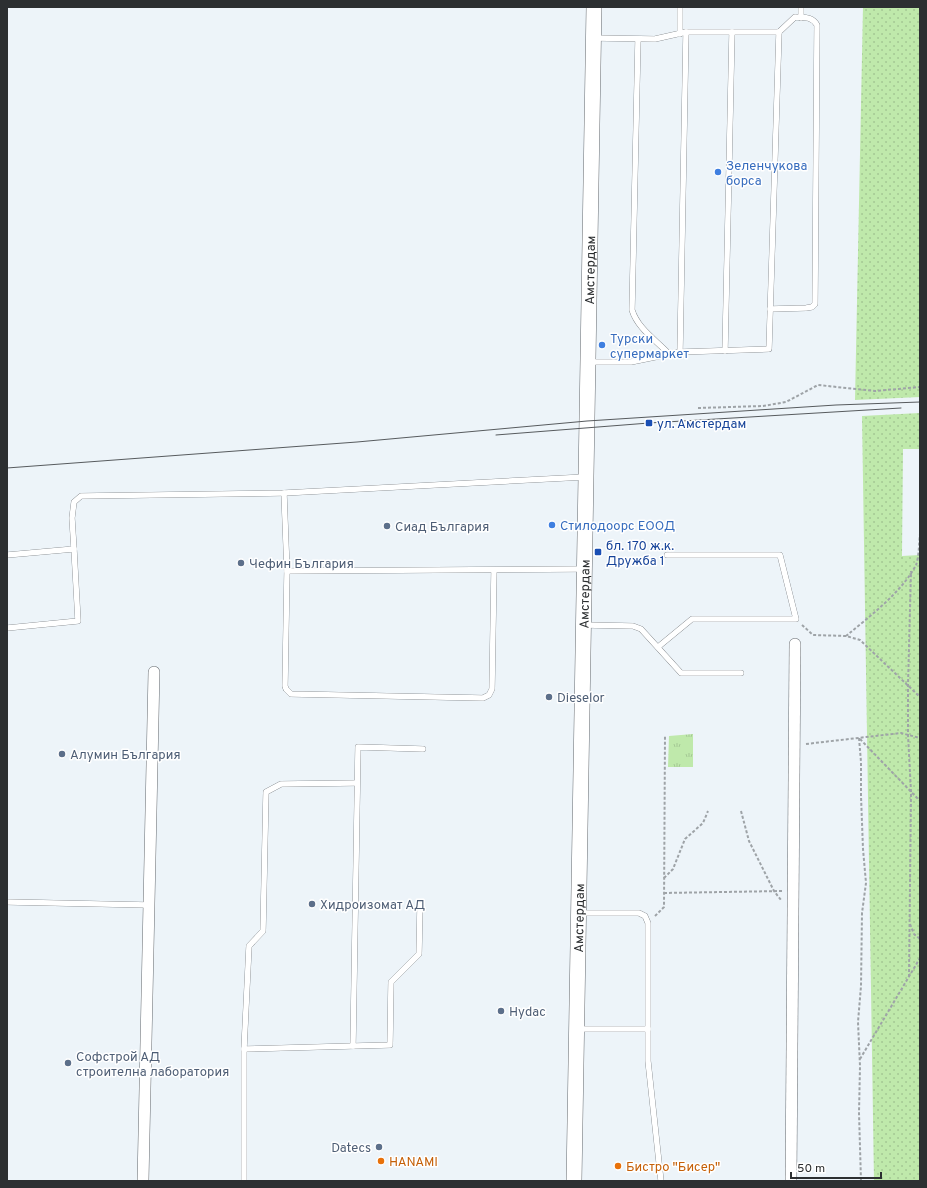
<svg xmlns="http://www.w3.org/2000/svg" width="927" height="1188" font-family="Overpass,sans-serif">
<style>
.grass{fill:url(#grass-dots)}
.park{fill:url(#park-tufts)}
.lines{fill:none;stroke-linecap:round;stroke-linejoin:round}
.lane-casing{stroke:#666b70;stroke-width:6}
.street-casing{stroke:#666b70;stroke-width:12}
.secondary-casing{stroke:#666b70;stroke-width:16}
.path{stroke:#9ea3a7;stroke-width:2;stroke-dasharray:3 2;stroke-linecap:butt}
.lane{stroke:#fff;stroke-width:5.5}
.street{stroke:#fff;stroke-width:11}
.secondary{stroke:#fff;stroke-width:15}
.tram{stroke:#575b5e;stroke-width:1}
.shop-dot{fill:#3f7fe0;stroke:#fff;stroke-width:1.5}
.transit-dot{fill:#1a4fb4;stroke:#fff;stroke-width:1.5}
.service-dot{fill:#5c6f8a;stroke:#fff;stroke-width:1.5}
.food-dot{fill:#e8710a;stroke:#fff;stroke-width:1.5}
.labels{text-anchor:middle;stroke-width:3;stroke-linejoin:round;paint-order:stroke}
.shop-label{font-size:13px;fill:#366cbe;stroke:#fff;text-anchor:start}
.street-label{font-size:13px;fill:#2c2f31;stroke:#fff}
.transit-label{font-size:13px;fill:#164399;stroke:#fff;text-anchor:start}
.service-label{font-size:13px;fill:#4e5e75;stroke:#fff;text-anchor:start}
.food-label{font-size:13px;fill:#c56008;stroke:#fff;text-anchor:start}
</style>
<defs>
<pattern id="grass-dots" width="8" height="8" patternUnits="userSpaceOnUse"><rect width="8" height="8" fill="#bfe9ab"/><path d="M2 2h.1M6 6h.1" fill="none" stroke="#a4c894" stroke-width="1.8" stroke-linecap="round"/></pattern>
<pattern id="park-tufts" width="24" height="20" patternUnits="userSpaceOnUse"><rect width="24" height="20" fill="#bfe9ab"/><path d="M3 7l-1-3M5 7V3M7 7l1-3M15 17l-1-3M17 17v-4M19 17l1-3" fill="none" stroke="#a4c894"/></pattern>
</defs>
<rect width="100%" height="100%" fill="#edf4f9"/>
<!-- grass -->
<g class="grass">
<polygon points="863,7 920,7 920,397 855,400"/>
<polygon points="920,413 920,449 903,449 902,556 920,555 920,1181 874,1181 862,416"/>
</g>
<!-- park -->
<polygon class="park" points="693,734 693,767 668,767 669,736"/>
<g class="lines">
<!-- lane casing -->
<g class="lane-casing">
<g id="lane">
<polyline points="801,18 801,7"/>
<polyline points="680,34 680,7"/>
<path d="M638 39 632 310C638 329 656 340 669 354"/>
<path d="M770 309 806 308 812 307 815 304 817 25C812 16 804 18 795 17L779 32"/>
<polyline points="725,351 732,32"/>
<polyline points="680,352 686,32"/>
<polyline points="590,362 631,362 680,352 769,349 779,32 686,32 655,39 593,38"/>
<polyline points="284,493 287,571 584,569"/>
<polyline points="7,555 74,549 72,518 74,502 81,496 284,493 585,477"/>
<polyline points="287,571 285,686 286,689 291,694 483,698 489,695 492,689 494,570"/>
<polyline points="584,625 633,626 641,629 681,673 741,673"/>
<polyline points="7,628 78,621 74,549"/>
<polyline points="658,647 692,619 796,619 780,555 667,555"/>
<polyline points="7,902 149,905"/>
<polyline points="579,913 639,913 645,916 648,923 648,1061 661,1181"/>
<polyline points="577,1029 648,1029"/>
<polyline points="353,1046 358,747 423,749"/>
<polyline points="244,1049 390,1045 391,982 419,954 420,905"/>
<polyline points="244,1181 244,1049 249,946 263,931 266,792 281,784 357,783"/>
</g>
</g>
<!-- street casing -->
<g class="street-casing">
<g id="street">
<polyline points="143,1181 154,672"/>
<polyline points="791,1181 795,644"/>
</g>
</g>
<!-- secondary casing -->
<g class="secondary-casing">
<g id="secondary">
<path id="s1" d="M574 1181 594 7"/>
</g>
</g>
<!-- path -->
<g class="path">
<polyline points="698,408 763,406 786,402 818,385 875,391 920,387"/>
<polyline points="802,625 813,635 846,636 860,640 920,697"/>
<path d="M846 636C869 617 902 592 916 565 919 558 919 542 920 534"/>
<polyline points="859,738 861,762 861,796 863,849 866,883 862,913 861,986 858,1022 860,1066 859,1113 861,1181"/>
<polyline points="860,739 920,801"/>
<polyline points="806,744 901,733 920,738"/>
<polyline points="741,811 749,841 774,891 781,900"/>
<polyline points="664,878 673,869 685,839 703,823 708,811"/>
<polyline points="664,893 782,891"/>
<polyline points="655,916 664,907 665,735"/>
<polyline points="910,924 914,934 920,939"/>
<polyline points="909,977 911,792 908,735 908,685 911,571"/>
<polyline points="860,1059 920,958"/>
</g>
<!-- lane -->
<use href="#lane" class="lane"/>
<!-- street -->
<use href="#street" class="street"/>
<!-- secondary -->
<use href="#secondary" class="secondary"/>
<!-- tram -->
<g class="tram">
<polyline points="496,435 649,423 901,408"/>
<polyline points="7,468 357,442 587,421 836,405 920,402"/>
</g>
</g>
<!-- markers -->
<g class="shop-dot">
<circle cx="718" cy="172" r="4"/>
<circle cx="602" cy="345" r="4"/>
<circle cx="552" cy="525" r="4"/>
</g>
<g class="transit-dot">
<rect x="645" y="419" width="8" height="8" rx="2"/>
<rect x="594" y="548" width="8" height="8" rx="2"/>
</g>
<g class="service-dot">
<circle cx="387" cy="526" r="4"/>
<circle cx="241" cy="563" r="4"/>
<circle cx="549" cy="697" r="4"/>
<circle cx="62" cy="754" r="4"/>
<circle cx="312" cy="904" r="4"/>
<circle cx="501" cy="1011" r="4"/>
<circle cx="68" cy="1063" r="4"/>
<circle cx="379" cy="1147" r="4"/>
</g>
<g class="food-dot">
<circle cx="381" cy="1161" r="4"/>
<circle cx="618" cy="1166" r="4"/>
</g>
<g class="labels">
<!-- shop labels -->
<g class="shop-label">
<text x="726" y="170">Зеленчукова<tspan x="726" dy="15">борса</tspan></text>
<text x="610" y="343">Турски<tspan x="610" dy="15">супермаркет</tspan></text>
<text x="560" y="530">Стилодоорс ЕООД</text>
</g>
<!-- street labels -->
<g class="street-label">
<text dy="5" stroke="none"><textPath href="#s1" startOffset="911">Амстердам</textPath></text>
<text dy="5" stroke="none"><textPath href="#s1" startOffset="587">Амстердам</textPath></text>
<text dy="5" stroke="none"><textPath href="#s1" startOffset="263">Амстердам</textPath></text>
</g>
<!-- transit labels -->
<g class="transit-label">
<text x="657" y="428">ул. Амстердам</text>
<text x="606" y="550">бл. 170 ж.к.<tspan x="606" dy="15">Дружба 1</tspan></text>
</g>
<!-- service labels -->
<g class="service-label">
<text x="395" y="531">Сиад България</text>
<text x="249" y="568">Чефин България</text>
<text x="557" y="702">Dieselor</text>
<text x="70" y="759">Алумин България</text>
<text x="320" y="909">Хидроизомат АД</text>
<text x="509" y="1016">Hydac</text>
<text x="76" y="1061">Софстрой АД<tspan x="76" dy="15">строителна лаборатория</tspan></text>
<text x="371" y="1152" text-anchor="end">Datecs</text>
</g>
<!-- food labels -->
<g class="food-label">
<text x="389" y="1166">HANAMI</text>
<text x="626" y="1171">Бистро "Бисер"</text>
</g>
</g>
<!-- border -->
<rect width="927" height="1188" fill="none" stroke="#2c2f31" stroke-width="16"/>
<!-- scale -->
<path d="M791 1172v6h90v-6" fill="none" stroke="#2c2f31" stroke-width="2"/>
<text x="797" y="1172" font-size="12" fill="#2c2f31" stroke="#ffffff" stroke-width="3" paint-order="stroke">50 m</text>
</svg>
